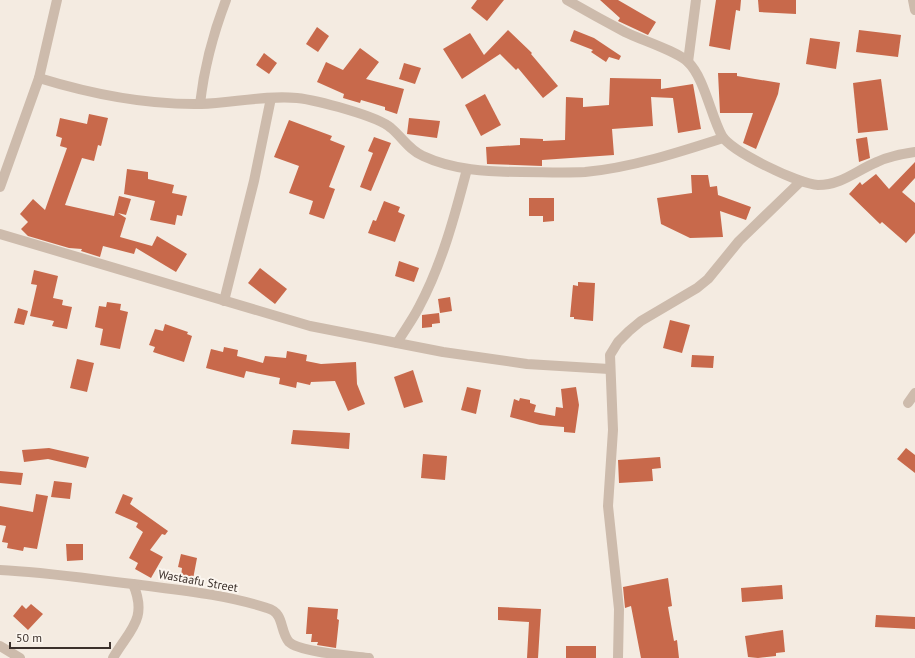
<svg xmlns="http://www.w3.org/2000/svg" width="915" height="658" font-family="'PT Sans',sans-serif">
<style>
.building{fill:#c8694b}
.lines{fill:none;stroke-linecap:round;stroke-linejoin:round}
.street{stroke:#cdbbac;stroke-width:10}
.labels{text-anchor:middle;stroke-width:4;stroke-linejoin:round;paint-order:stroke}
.street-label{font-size:12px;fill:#3b302b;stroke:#fbf5ee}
</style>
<rect width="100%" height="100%" fill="#f4ebe1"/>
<!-- building -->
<g class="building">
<polygon points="477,0 504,0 487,21 471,8"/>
<polygon points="600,0 618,0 656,22 648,35 618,21 620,18"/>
<polygon points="716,0 741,0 740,11 736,10 730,50 709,46"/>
<polygon points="758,0 796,0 796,14 759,12"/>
<polygon points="317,27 329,36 318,52 306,44"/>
<polygon points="508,30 532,53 531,54 558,86 543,98 518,68 516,70 500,54 462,79 443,49 470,33 484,55"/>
<polygon points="574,30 594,38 621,56 619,60 609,57 606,62 591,52 593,50 570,41"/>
<polygon points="859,30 901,35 898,57 856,52"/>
<polygon points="810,38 840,42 836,69 806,64"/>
<polygon points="360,48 379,62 366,79 404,89 397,114 385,110 385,107 361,100 360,103 343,98 344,94 317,82 326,62 343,70"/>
<polygon points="264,53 277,63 269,74 256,65"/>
<polygon points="404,63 421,68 415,84 399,79"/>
<polygon points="718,73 737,73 737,76 780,83 778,94 756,149 743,143 753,113 720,113"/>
<polygon points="610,78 661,79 661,89 693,84 701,129 678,133 673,98 651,97 653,126 612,129 614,155 542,160 542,166 487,164 486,147 520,145 520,138 543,139 543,141 565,140 566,97 583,98 583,107 609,105"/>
<polygon points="881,79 888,130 858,133 853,83"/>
<polygon points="485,94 501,125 481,136 465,105"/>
<polygon points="89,114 108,118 101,146 98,145 94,161 82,158 65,205 114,216 119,196 131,199 126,215 118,213 126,218 120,237 152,246 157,236 187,254 176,272 136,248 134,254 103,246 100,257 81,251 82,249 69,248 28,236 21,229 28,222 20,214 33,199 45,210 67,148 60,146 62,138 56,136 60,118 87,124"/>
<polygon points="409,118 440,121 437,138 407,134"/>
<polygon points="289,120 332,136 330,140 345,146 329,187 335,189 324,219 309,214 313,201 289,193 299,166 274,157"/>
<polygon points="374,137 391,143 371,191 360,187 373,153 368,151"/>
<polygon points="867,137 870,158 859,162 856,139"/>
<polygon points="915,162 915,178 902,192 915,203 915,233 906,243 882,222 880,224 849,194 860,182 862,185 876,174 889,189"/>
<polygon points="127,169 148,172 148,179 174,185 172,193 187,196 182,216 177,215 175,225 150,220 155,201 124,194"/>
<polygon points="691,175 708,175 710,187 717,186 718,195 751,207 746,220 720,211 723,237 690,238 661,224 657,198 692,193"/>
<polygon points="529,198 554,198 554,221 543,222 543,216 529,216"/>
<polygon points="384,201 400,207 398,212 405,215 395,242 368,233 373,220 376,221"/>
<polygon points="399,261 419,268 414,282 395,276"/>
<polygon points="260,268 287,289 275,304 248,283"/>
<polygon points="34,270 58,276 53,298 63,300 62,305 72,307 67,329 52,326 54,321 30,316 37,285 31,284"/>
<polygon points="578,282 595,283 593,321 574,319 574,317 570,317 573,285 578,286"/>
<polygon points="450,297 452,311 440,313 438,299"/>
<polygon points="107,302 121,304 120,310 128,312 120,349 100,345 103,329 95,327 99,306 106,307"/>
<polygon points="18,308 28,311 24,325 14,323"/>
<polygon points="439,313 440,323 432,324 432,327 422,328 422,315"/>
<polygon points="670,320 690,325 682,353 663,348"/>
<polygon points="165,324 188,332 187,334 192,336 184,362 153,352 155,347 149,345 155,329 163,331"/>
<polygon points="224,347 238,350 237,356 263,363 265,356 286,358 287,351 307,355 306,361 321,364 356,362 357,384 365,404 348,411 335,381 311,382 310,385 297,382 296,388 279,384 280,378 246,371 244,378 206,368 211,349 223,352"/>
<polygon points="692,355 714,356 713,368 691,367"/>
<polygon points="77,359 94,363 87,392 70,388"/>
<polygon points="413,370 423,402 404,408 394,377"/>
<polygon points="467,387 481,390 476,414 461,410"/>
<polygon points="576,387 579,405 575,433 564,432 564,427 540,425 510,417 514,399 519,401 520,398 530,400 530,403 536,405 534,412 555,416 556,407 563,408 561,389"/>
<polygon points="293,430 350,433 349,449 291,444"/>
<polygon points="49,448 89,457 86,468 48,459 24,462 22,450"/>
<polygon points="906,448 915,455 915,473 897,459"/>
<polygon points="423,454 447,456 445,480 421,478"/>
<polygon points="660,457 661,468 652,469 653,481 619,483 618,460"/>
<polygon points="0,471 23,473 21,485 0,483"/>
<polygon points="54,481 72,483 70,499 51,497"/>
<polygon points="36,494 48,496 37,549 24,547 23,551 7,548 8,543 2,542 6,526 0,525 0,506 33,512"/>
<polygon points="123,494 133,498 130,504 168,531 165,535 162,534 150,550 163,557 151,578 135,569 138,563 129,558 143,532 136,527 138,523 115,513"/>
<polygon points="66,544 83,544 83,560 67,561"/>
<polygon points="181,554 197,558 193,579 181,576 182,568 178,567"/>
<polygon points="668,578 672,606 668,607 674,641 677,640 679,658 641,658 631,606 625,608 623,587"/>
<polygon points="782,585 783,599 742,602 741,588"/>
<polygon points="31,604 43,614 28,630 13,616 22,605 26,609"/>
<polygon points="308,607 338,609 337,619 339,620 336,648 317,645 318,642 311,642 312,634 306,634"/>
<polygon points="498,607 541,609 538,658 527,658 529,622 498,620"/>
<polygon points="876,615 915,617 915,629 875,627"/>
<polygon points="783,630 785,652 776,653 776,656 758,658 748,657 745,636"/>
<rect x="566" y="646" width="30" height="12"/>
</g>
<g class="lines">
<!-- street -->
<g class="street">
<path d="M567 0C586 11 606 22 625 32 641 40 677 51 688 62 704 77 711 116 722 136 732 152 799 184 818 185 842 185 857 170 877 162 889 156 902 154 915 152"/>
<polyline points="913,0 915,10"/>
<polyline points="688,62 696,0"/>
<path d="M39 78C91 94 146 105 201 104 232 103 265 95 297 98 316 100 378 116 391 128 402 137 409 150 423 156 453 170 488 172 521 172 542 172 563 173 585 172 630 168 680 152 723 138"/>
<path d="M200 104C204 68 213 34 226 0"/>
<polyline points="0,187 39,78 57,0"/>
<polyline points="0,234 310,326 443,352 527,364 609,369"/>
<polyline points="224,301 254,181 271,98"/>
<path d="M397 343C404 331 413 319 419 307 442 264 455 215 467 169"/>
<polyline points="908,403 915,393"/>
<path d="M0 570C45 572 89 579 133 584 178 590 224 594 267 608 285 613 279 630 289 642 299 652 353 656 369 658"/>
<polyline points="0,646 20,658"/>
<path d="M113 658C130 629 148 619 133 584"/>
<polyline points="618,658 619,609 608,506 613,430 610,355 618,342 629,331 641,321 697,288 708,279 739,241 800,182"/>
</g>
</g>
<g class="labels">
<!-- street labels -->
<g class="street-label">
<text transform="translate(198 581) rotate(10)" y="4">Wastaafu Street</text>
</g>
</g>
<!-- scale -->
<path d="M10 642v6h100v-6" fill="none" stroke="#3b302b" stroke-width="2"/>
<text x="16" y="642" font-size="12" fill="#3b302b" stroke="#fbf5ee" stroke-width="3" paint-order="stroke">50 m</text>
</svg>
